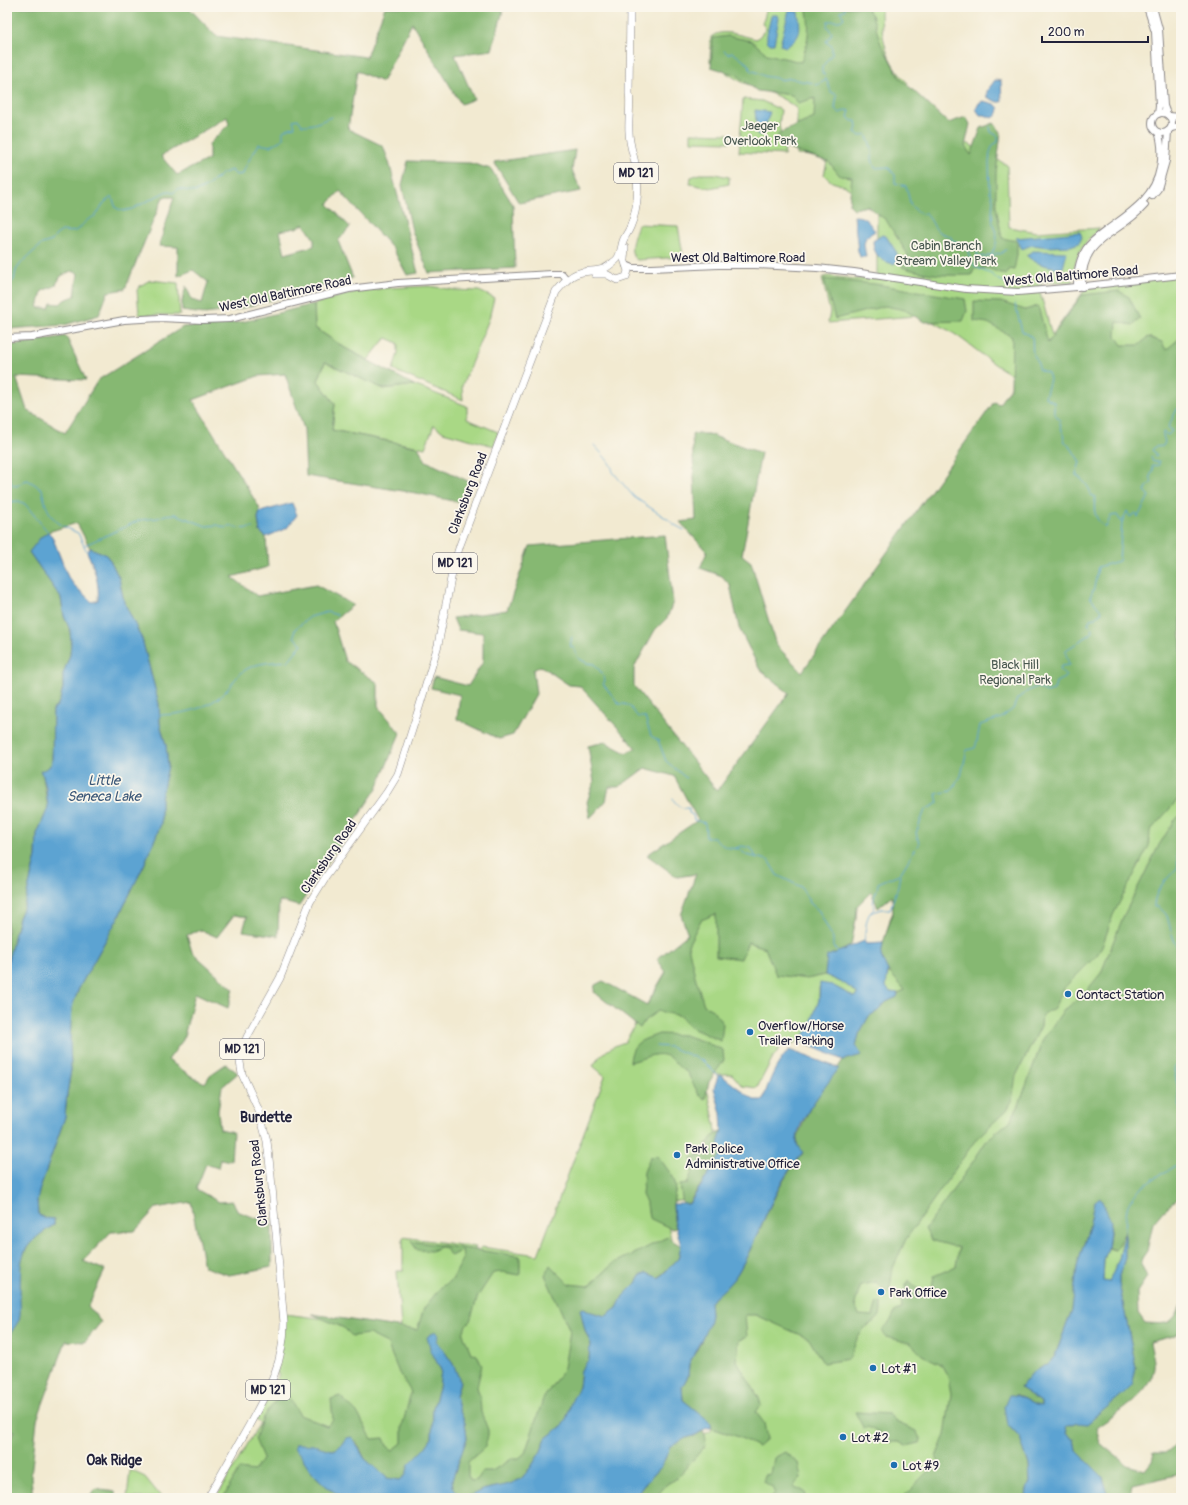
<svg xmlns="http://www.w3.org/2000/svg" width="1188" height="1505" font-family="Pangolin,sans-serif">
<style>
.green{fill:#a9d885;stroke:#667d60}
.forest{fill:#86b872;stroke:#546d56;fill-rule:evenodd}
.water{fill:#5ca3d2;stroke:#3f6286}
.lines{fill:none;stroke-linecap:round;stroke-linejoin:round}
.stream{stroke:#5ca3d2;stroke-width:1}
.secondary-casing{stroke:#8a8686;stroke-width:8}
.primary-casing{stroke:#8a8686;stroke-width:8}
.secondary{stroke:#fff;stroke-width:6}
.primary{stroke:#fff;stroke-width:7}
.poi-dot{fill:#1f6fb2;stroke:#fbf7ec;stroke-width:1.5}
.labels{text-anchor:middle;stroke-width:3.5;stroke-linejoin:round;paint-order:stroke}
.shield{fill:#fbf7ec;stroke:#636270;stroke-width:1}
.shield-label{font-size:12px;font-weight:bold;fill:#22223b}
.park-label{font-size:13px;fill:#4a5951;stroke:#fbf7ec}
.street-label{font-size:13px;fill:#22223b;stroke:#fbf7ec}
.poi-label{font-size:13px;fill:#22223b;stroke:#fbf7ec;text-anchor:start}
.water-label{font-size:14px;font-style:italic;fill:#395677;stroke:#fbf7ec}
.neighbourhood-label{font-size:14px;font-weight:bold;fill:#22223b;stroke:#fbf7ec}
</style>
<rect width="100%" height="100%" fill="#fbf7ec"/>
<filter id="ink" filterUnits="userSpaceOnUse"><feTurbulence type="fractalNoise" baseFrequency=".025" numOctaves="2"/><feDisplacementMap in="SourceGraphic" scale="8" xChannelSelector="R" yChannelSelector="G"/><feConvolveMatrix kernelMatrix="1 2 1 2 8 2 1 2 1" color-interpolation-filters="sRGB"/></filter>
<filter id="wash" filterUnits="userSpaceOnUse"><feTurbulence type="fractalNoise" baseFrequency=".012" numOctaves="4" result="noise"/><feDisplacementMap in="SourceGraphic" scale="16" xChannelSelector="R" yChannelSelector="G"/><feGaussianBlur stdDeviation="0.9" result="paint"/><feColorMatrix in="noise" values="0 0 0 0 0 0 0 0 0 0 0 0 0 0 0 0 0 1.4 0 .05"/><feComposite in="paint" operator="in"/></filter>
<g filter="url(#wash)">
<rect width="100%" height="100%" fill="#f2ead1"/>
<!-- green -->
<g class="green">
<path d="M768 7H881C881 36 885 62 908 83L897 102 945 131 1007 165 1009 227 1036 232 1100 228C1081 246 1074 256 1073 282H1041L1040 292 1052 335 1086 288 1181 275V1003L1148 1132 1022 1498H640L697 1437 711 1431 715 1417 697 1403 912 997 901 986 905 990 898 993 890 992 886 987V981L889 971 882 951 890 919 902 893 889 839 811 978 825 975 845 984 857 993V996L854 997 832 985 819 987V1000L810 1028 799 1041 791 1044H783L773 1057 757 1088 742 1086 732 1074H701L708 1093 715 1124 718 1150 684 1201H674L666 1193 661 1197 674 1251 585 1343 532 1452 466 1488 443 1314 481 1247 538 1255 605 1076 593 1066C600 1054 611 1046 625 1042L750 826 1021 380C1010 373 999 368 989 360 967 343 943 322 915 316L828 323 830 312 822 278 827 276 855 279H877V193H855L845 186 832 182 824 175 828 157 797 155V109C781 95 763 91 744 83 734 78 724 71 714 66L710 62 711 37C723 27 743 37 757 39L766 29 762 23C766 17 764 12 768 7Z"/>
<polygon points="743,99 762,101 781,110 779,126 785,148 784,155 739,152"/>
<polygon points="691,133 730,134 730,142 691,141"/>
<polygon points="700,174 715,174 729,177 729,184 710,188 690,184 691,177"/>
<path d="M638 224 678 226 683 255 681 257 637 260C626 252 635 235 638 224Z"/>
<polygon points="150,280 178,283 180,315 141,315 139,314 137,290 140,286"/>
<polygon points="429,286 455,290 479,291 494,298 489,319 462,386 463,400 393,370 398,353 398,343 387,338 383,341 368,360 345,348 315,328 314,304 355,292 386,288"/>
<polygon points="325,362 384,389 414,385 467,406 467,419 498,432 494,446 443,432 434,425 425,448 332,430 335,404 318,381"/>
<polygon points="1125,1231 1119,1259 1109,1283 1103,1281 1104,1260 1108,1248 1115,1250"/>
<polygon points="403,1237 476,1247 441,1302 424,1443 331,1498 216,1498 260,1423 256,1420 279,1374 277,1373 284,1314 401,1328 397,1271 403,1271"/>
<polygon points="130,1470 145,1477 162,1498 127,1498"/>
</g>
<!-- forest -->
<g class="forest">
<path d="M7 7H188L216 36 366 57 385 7H504L492 50 455 55 474 99 461 104 412 23 382 82 357 71 348 129 383 146 389 162 418 273 407 275 393 249 340 191 328 204 350 227 338 241 353 278 232 311 204 314 182 311V301L186 286 192 300 202 303 208 282 193 270 178 276V247L159 246 174 197H163L125 289 108 292 99 315 64 325 7 329ZM227 117 229 124 209 144V159L177 175 161 156ZM304 224 314 239V246L285 254 280 231 296 228ZM71 271 78 273 75 296 64 300 60 304 51 303 49 308H38L42 291 55 286 61 276Z"/>
<path d="M806 7H866L872 15 881 44 900 78 948 123 966 117 970 124 965 146 971 155 981 128 994 123 1001 132 996 173V206L1002 238 1017 241V255L1014 270 1010 269 1006 275 987 268 974 269 972 275C948 276 925 275 902 267L908 255 886 220 867 206 854 209 849 204 852 177 840 176 829 162 788 149 777 134 814 118 815 98 798 103 792 95 757 91 737 75 711 67 713 38 728 36 752 41 767 54 801 62C808 44 811 26 806 7Z"/>
<polygon points="575,150 572,170 581,191 519,203 494,162"/>
<polygon points="408,161 470,163 491,169 513,205 515,268 429,273 412,231 402,185"/>
<polygon points="824,279 875,284 965,299 967,311 963,321 924,322 905,310 885,306 835,319"/>
<path d="M1119 291 1129 297 1140 319 1133 325 1117 322 1116 336 1122 345H1139L1148 337 1162 342 1166 350 1181 337V796L1150 831 1149 846 1113 915 1102 947 1097 955 1064 988 1054 1008 1042 1015 1041 1026 1016 1076 1012 1101 1007 1110 977 1138 906 1239 893 1268 889 1293H887L877 1282 861 1285 855 1304 859 1315 873 1316 877 1302 881 1303C882 1324 874 1318 863 1330 857 1335 853 1351 849 1359L823 1363 809 1339 756 1315H745L747 1337 739 1340 737 1361 759 1398 761 1405 756 1412 764 1423 767 1439 758 1447 739 1437 711 1428V1424L683 1400 682 1387 688 1376 689 1364 700 1344 711 1315 710 1302C720 1293 732 1283 739 1271 761 1234 774 1185 803 1153L798 1148 797 1139 801 1128 810 1108 843 1060 861 1055 856 1047 859 1034 869 1016 878 1011 886 1002 897 997 898 993 905 990 888 971 881 956 883 943 893 912 892 896 878 908 871 892 857 906 856 919 851 945 839 953 833 954 826 967 825 975 807 979 776 975 765 948 748 942 741 959 716 956V914L701 920 688 945 695 976 704 1005 714 1011 723 1024 721 1041 689 1027 680 1016 658 1011 645 1020 640 1028 594 992 595 985 603 981 647 1005 666 972 657 959 688 934 681 915 696 874 677 877 647 855 698 820 674 776 645 768 619 787H609L606 801 590 818 587 802 594 782 588 746 605 742 626 753 636 748 580 686 569 685 541 666 533 670 536 694 513 735 499 739 457 719 460 695 431 688 434 677 468 686 483 662V633L458 630 453 618 507 610 530 546 665 535 673 602 667 618 655 630 634 668V686L717 791 789 693 760 670 739 628 730 585 722 576 700 568 707 552 680 522 696 520 692 434H708L761 453 742 555 751 562 776 645 802 672 994 402 999 404 1011 387 1012 337 988 323 974 321V301L1001 302 1025 310 1038 306 1048 343 1082 295Z"/>
<polygon points="314,304 315,328 345,348 414,385 384,389 325,362 318,381 335,404 332,430 418,447 426,461 472,483 463,503 416,493 306,476 304,429 285,374 258,376 193,400 259,507 260,512 258,518 260,532 266,537 268,567 232,577 257,596 316,585 353,605 333,621 345,661 378,683 378,706 400,733 377,788 299,906 279,901 278,936 243,931 247,917 234,915 217,937 201,930 187,935 192,952 233,989 228,1008 195,993 183,1040 168,1060 194,1078 205,1083 210,1075 226,1064 238,1073 222,1087 218,1111 220,1129 233,1132 231,1161 220,1159 218,1168 206,1164 196,1189 219,1202 233,1201 237,1211 258,1219 259,1216 271,1216 272,1228 272,1267 229,1275 204,1267 191,1202 156,1208 135,1231 111,1232 83,1261 105,1270 88,1306 101,1322 85,1342 66,1341 37,1420 31,1477 33,1498 11,1498 7,1490 7,1444 15,1431 7,1431 7,1338 19,1319 20,1268 22,1258 28,1246 38,1235 54,1225 54,1219 44,1218 38,1214 37,1200 40,1188 65,1117 67,1094 71,1070 70,1040 72,1007 79,988 118,918 144,865 161,824 161,798 168,766 166,745 160,724 159,704 142,639 124,602 119,578 110,560 105,554 90,548 77,523 48,532 29,552 61,598 64,616 70,630 71,643 70,655 63,674 63,688 60,700 57,706 53,709 52,763 43,776 48,808 37,834 36,857 24,906 19,918 7,964 7,346 66,336 86,380 16,377 27,410 65,433 98,380 183,327 242,322"/>
<path d="M1181 814V1196L1163 1211 1153 1223 1147 1251 1140 1261 1147 1277 1137 1292 1138 1313 1145 1323C1167 1324 1172 1326 1181 1305V1334L1178 1333 1173 1336 1150 1342C1151 1350 1155 1359 1154 1367 1152 1394 1115 1414 1096 1428L1100 1443 1127 1465 1145 1470 1152 1461 1154 1453H1166L1178 1442 1181 1431V1474L1132 1485 1129 1498H1109L1103 1477 1076 1450 1074 1439 1067 1433 1066 1427 1077 1423 1136 1368 1119 1283V1276L1125 1258V1232L1115 1250 1108 1248C1111 1221 1116 1221 1094 1202L1090 1223 1077 1267 1072 1310 1055 1356 1048 1364 1033 1372 1020 1388 1041 1402V1407L1036 1406 1016 1394 1007 1424 1020 1438 1029 1465 1030 1482 1027 1489 1026 1498H902L929 1471 939 1466 936 1457 945 1435 951 1394 948 1377 941 1364 922 1355 910 1343 886 1337 882 1330 890 1322 895 1311 902 1309 901 1300 908 1280 922 1292 932 1286 934 1276 956 1266 959 1248 931 1240 925 1229 968 1169 987 1140 1010 1121 1019 1105 1043 1039 1063 1011 1083 995 1101 973 1123 917 1159 845 1174 821Z"/>
<path d="M659 1034 684 1035 702 1041 723 1050 724 1060 709 1082 705 1099 699 1095 687 1072C679 1069 676 1063 670 1058 658 1049 642 1060 630 1062 632 1041 641 1041 659 1034Z"/>
<polygon points="722,1131 719,1140 721,1155 688,1204 683,1205 680,1185 687,1184 692,1172 692,1158 699,1155 712,1137"/>
<polygon points="658,1156 673,1177 676,1186 673,1204 674,1219 676,1228 672,1229 649,1218 647,1204 642,1195 644,1172 650,1157"/>
<path d="M667 1237 681 1246 678 1259 658 1278 647 1273 640 1276 636 1283 623 1296 617 1308 606 1316 591 1312 584 1308 585 1330 590 1342 589 1360 581 1370 579 1387 572 1400 566 1420 562 1426 546 1438 541 1451 531 1467 521 1479 510 1484 482 1490 472 1495 460 1497 453 1487 452 1480 467 1438 465 1423 459 1409 456 1396 460 1381 453 1364 437 1341 431 1351 441 1370 439 1389 433 1408 432 1438 425 1448 409 1464 406 1476 400 1480 387 1479 365 1459 356 1441 346 1438C337 1452 332 1452 317 1446L300 1453C311 1473 325 1489 346 1498H223L239 1469 254 1471 263 1458 255 1439 263 1417 284 1390 300 1415 327 1426 333 1420 331 1399 340 1396 358 1414 372 1439 384 1438 387 1446 393 1450 402 1443V1427L411 1392 399 1373 387 1343 369 1334 352 1336 344 1328 312 1314 417 1330 424 1308 441 1287 452 1280 463 1259 462 1250 451 1256 445 1248 440 1247 431 1251 417 1250 411 1241 520 1256V1275L502 1272 493 1273 478 1296 470 1321 466 1325 463 1334 471 1353 477 1355 482 1365 477 1387 480 1397 481 1412 488 1430V1436L485 1447 468 1462V1476L471 1481 477 1480 483 1471H492L513 1458H519L525 1453 543 1399 564 1368 570 1331 545 1275 550 1265 569 1284 589 1286 614 1263 640 1251Z"/>
<polygon points="855,1412 889,1414 896,1422 916,1431 921,1440 920,1443 906,1446 899,1442 890,1442 886,1437 868,1427 864,1429"/>
<polygon points="703,1431 706,1445 676,1479 667,1484 655,1498 635,1498 644,1485 662,1466 670,1447 686,1437 694,1436"/>
<polygon points="785,1452 798,1463 801,1478 793,1486 805,1492 807,1498 771,1498 775,1494 772,1487 763,1482 765,1475 771,1474 774,1458"/>
<polygon points="95,1489 115,1492 116,1498 89,1498"/>
</g>
<!-- water -->
<g class="water">
<path d="M789 10 798 12C801 30 802 37 786 47L780 45Z"/>
<path d="M771 15H777L779 18 774 44H770L767 41C766 32 770 24 771 15Z"/>
<polygon points="995,80 1001,81 1002,102 997,102 987,97 987,91"/>
<path d="M983 101C987 102 993 103 996 105 1002 109 997 117 992 118L985 115H980L976 109 979 103Z"/>
<polygon points="755,110 770,112 762,136 757,134"/>
<path d="M854 216C866 216 868 222 875 231L866 237 864 244 866 257H860L858 251Z"/>
<polygon points="1080,232 1082,237 1079,243 1071,246 1048,247 1032,245 1022,249 1016,238"/>
<path d="M882 235 886 236 897 253V261L894 264C881 262 873 254 873 241Z"/>
<path d="M1033 251 1067 252 1063 268C1050 267 1036 265 1026 255Z"/>
<polygon points="292,503 297,515 287,528 266,537 260,532 258,518 260,512"/>
<path d="M48 532 52 536 68 577 74 585 92 602 98 600C100 585 94 566 87 552L90 548 105 554 110 560 119 578 124 602 142 639 159 704 160 724 166 745 168 766 161 798V824L144 865 118 918 79 988 72 1007 70 1040 71 1070 67 1094 65 1117 40 1188 37 1200 38 1214 44 1218 54 1219V1225C17 1248 21 1257 20 1298 20 1304 21 1314 19 1320 16 1326 11 1332 7 1338V964L19 918 24 906 36 857 37 834 48 808 46 788 43 776 40 771 48 768 52 763 53 709 57 706 60 700 63 688V674L70 655 71 643 70 630 64 616 61 598 29 552 41 537Z"/>
<path d="M864 941 866 944 883 943 881 956 888 971 886 987 890 992 898 993 897 997 886 1002 878 1011 869 1016 859 1034 856 1047 862 1055 843 1060 799 1041 812 1025V1020L819 1000 820 983 832 985 854 997 857 996V993L845 984 825 975 827 956C840 952 851 946 864 941Z"/>
<path d="M789 1050 839 1068C827 1085 798 1119 797 1139 796 1145 799 1149 803 1152 774 1184 761 1233 739 1271 732 1283 720 1293 710 1302L711 1315 709 1324 689 1364 688 1376 682 1387 683 1400 708 1420 711 1424V1428H707L694 1436 686 1438 670 1447 662 1466 644 1485 635 1498H346C331 1492 319 1481 309 1468 304 1461 301 1454 294 1448L295 1444C302 1444 311 1444 317 1446 333 1450 335 1455 346 1438L352 1437 365 1459 387 1478 400 1480 406 1475 409 1464 425 1448 432 1438 433 1408 439 1389 441 1370 431 1351 427 1337 435 1331 439 1334 437 1341 453 1364 460 1381 456 1396 459 1409 465 1423 467 1438 452 1480 453 1487 460 1497 472 1495 482 1490 510 1484 521 1479 531 1467 541 1451 546 1438 562 1426 566 1420 572 1400 579 1387 581 1370 589 1359 590 1342 585 1330 580 1309 584 1308 591 1312 606 1316 617 1308 623 1296 636 1283 640 1276 647 1273 659 1278 678 1259 681 1246 674 1219 673 1204H689L721 1155 719 1140 722 1131 721 1113 714 1088 718 1076 721 1075 754 1100H763C769 1081 775 1065 789 1050Z"/>
<path d="M1100 1197 1111 1221 1108 1248 1104 1260 1103 1281 1109 1282 1119 1259 1125 1231V1258L1119 1276V1283L1136 1368 1132 1385 1123 1394 1087 1424 1077 1423 1066 1427 1067 1433 1074 1439 1076 1450 1103 1477 1109 1498H1026L1027 1489 1030 1482 1029 1465 1020 1438 1007 1424 1004 1407 1009 1395C1023 1394 1028 1405 1041 1406V1402L1020 1388 1033 1372 1048 1364 1055 1356 1072 1310 1077 1267 1090 1223 1094 1202Z"/>
</g>
<g class="lines">
<!-- stream -->
<g class="stream">
<path d="M724 51 728 54 732 52 748 64 751 71C757 71 759 74 764 76 770 78 773 76 780 80L792 78C801 83 809 80 817 85L826 80 828 83 831 92 837 95 835 109 840 113 846 110 850 111 848 117 852 121H856L857 127 855 133 860 136 866 134 872 149V160L875 168 888 167 895 175V183L906 186 911 206 921 214H926C937 226 931 231 950 236L953 241C974 247 964 254 975 266 979 270 984 271 989 273 992 274 994 277 997 279 1000 281 1005 282 1009 284"/>
<polyline points="826,80 825,75 822,73 822,67 832,54 832,46 826,42 832,33 827,26 828,21 840,21 844,18 840,11 845,10 845,7"/>
<polyline points="990,127 991,132 998,136 998,142 993,145 990,152 989,163 990,191 993,199 992,213 993,224 997,236 996,244 991,256"/>
<path d="M969 251 972 246C978 249 978 252 977 258L983 256 986 258 988 255 994 256 996 253 1000 254 1007 249"/>
<path d="M7 286 14 280 16 270 22 262 42 244 52 241 56 235 62 231C82 234 77 227 89 219 92 217 95 217 97 214 102 206 104 201 112 197L116 208 123 211 132 209 167 191 173 193 178 189 195 192 206 187 222 174 231 170 236 175 243 174C245 164 254 153 259 144L270 146 283 139V131L289 128 295 127 293 120 298 119 302 125C312 126 322 121 331 117"/>
<path d="M1015 304 1022 331 1032 337C1033 342 1032 349 1033 353 1036 361 1039 360 1038 369L1048 373 1050 379 1045 397 1054 402V413L1059 419 1065 442 1072 449 1080 462 1076 475C1083 480 1090 487 1091 495L1096 497C1092 508 1095 522 1106 527L1111 516 1117 515 1122 523"/>
<path d="M594 445C600 452 612 463 613 472L634 497 669 520 673 524 684 530"/>
<path d="M7 471 12 485 17 486 24 481 28 480 42 489C46 514 54 524 78 533L87 552"/>
<polyline points="7,502 19,501 25,504 48,532"/>
<path d="M85 545 140 520 158 518 165 515 175 514 206 526 218 525 225 528C231 524 232 526 238 528 242 529 248 528 253 528"/>
<path d="M572 637 570 646 574 648 578 658 587 663 594 664 601 672 605 681 603 684 619 704C631 703 631 709 638 717H645L651 736 658 740 666 761 686 778"/>
<path d="M159 715C182 715 211 708 227 690 234 681 240 671 251 667 262 662 276 662 288 661L302 644 294 637 295 629 310 617 327 612 337 615"/>
<path d="M673 799C677 806 681 809 689 808V813L693 815 694 820 705 823 706 837H714C723 848 727 848 740 849L746 855 768 860 777 875 801 887 810 903 819 911 833 939V947L839 953"/>
<path d="M1181 847 1177 851 1178 867C1167 879 1154 890 1154 907H1159C1161 910 1166 913 1167 916 1171 929 1172 941 1181 951"/>
<polyline points="736,848 741,846 751,848 756,857"/>
<path d="M871 912 874 909C871 896 878 893 878 883L899 874"/>
<path d="M864 941C866 931 865 921 870 913L882 909H890L898 887 900 874 919 843 916 833 925 810 938 803 936 794 951 791 961 776 967 750 975 748 977 741 980 725 1001 718 1013 709 1017 699 1026 692 1036 687 1047 692 1054 690 1056 682 1064 678 1066 675 1060 670 1061 666 1069 665C1068 659 1065 656 1066 650L1091 634 1092 628 1088 624 1090 619 1095 618 1102 612 1090 597 1094 588 1098 567 1119 561 1122 523 1127 511 1130 517 1136 513 1138 517 1149 496 1145 492 1147 487 1152 482 1150 476 1153 471 1152 466 1159 465V461L1153 462 1151 457 1157 455 1152 450 1155 447 1163 446 1165 442 1163 435V432L1168 435 1172 431 1168 427 1177 409 1181 412"/>
<path d="M1181 1035C1178 1041 1178 1045 1181 1052"/>
<polyline points="656,1046 670,1047 703,1061 718,1076"/>
<polyline points="1181,1064 1176,1066 1174,1069 1178,1088 1181,1117"/>
<path d="M1125 1231C1126 1223 1125 1210 1129 1203 1137 1187 1165 1171 1181 1164"/>
</g>
</g>
</g>
<g filter="url(#ink)">
<g class="lines">
<!-- secondary casing -->
<g class="secondary-casing">
<g id="secondary">
<polyline points="1147,7 1155,32 1159,106 1158,114"/>
<polyline points="1153,7 1159,29 1164,106 1167,114"/>
<circle cx="1162" cy="123" r="10"/>
<polyline points="1169,116 1181,117"/>
<polyline points="1171,128 1181,126"/>
<polyline points="1152,196 1158,189 1166,161 1168,131"/>
<polyline points="626,265 633,268 652,268 718,265 755,265 817,268 854,272 966,289 1018,292 1077,287 1181,275"/>
<path d="M1077 287C1077 274 1078 261 1086 249 1091 241 1100 235 1108 229 1131 212 1155 197 1160 168 1162 156 1162 143 1158 132"/>
<path d="M1082 287C1081 235 1117 237 1145 205"/>
<polyline points="7,338 32,337 124,320 160,318 203,320 230,319 349,289 398,283 552,274 562,274 567,280"/>
</g>
</g>
<!-- primary casing -->
<g class="primary-casing">
<g id="primary">
<polyline points="595,274 606,274 617,280 626,277 628,271 624,259 625,248"/>
<path d="M208 1498C221 1475 234 1452 247 1429 266 1394 284 1365 284 1323L271 1176 267 1141 259 1111 242 1074 240 1062 241 1052 247 1037 280 978 310 902 325 878 387 792 398 774 419 708 438 645 453 568 460 545 556 292C562 285 568 277 576 274 585 270 594 272 603 269 607 268 612 263 615 261 621 257 621 247 623 241 625 236 629 231 631 225 638 208 639 186 636 168 634 156 629 144 629 132 628 119 631 104 629 93L630 7"/>
</g>
</g>
<!-- secondary -->
<use href="#secondary" class="secondary"/>
<!-- primary -->
<use href="#primary" class="primary"/>
</g>
</g>
<!-- markers -->
<g class="poi-dot">
<circle cx="1068" cy="994" r="4"/>
<circle cx="750" cy="1032" r="4"/>
<circle cx="677" cy="1155" r="4"/>
<circle cx="881" cy="1292" r="4"/>
<circle cx="873" cy="1368" r="4"/>
<circle cx="843" cy="1437" r="4"/>
<circle cx="894" cy="1465" r="4"/>
</g>
<g class="labels">
<!-- shield labels -->
<g class="shield">
<rect x="614" y="163" width="44" height="20" rx="3"/>
<rect x="433" y="553" width="44" height="20" rx="3"/>
<rect x="220" y="1039" width="44" height="20" rx="3"/>
<rect x="246" y="1380" width="44" height="20" rx="3"/>
</g>
<g class="shield-label">
<text x="636" y="177">MD 121</text>
<text x="455" y="567">MD 121</text>
<text x="242" y="1053">MD 121</text>
<text x="268" y="1394">MD 121</text>
</g>
<!-- park labels -->
<g class="park-label">
<text x="760" y="130">Jaeger<tspan x="760" dy="15">Overlook Park</tspan></text>
<text x="946" y="250">Cabin Branch<tspan x="946" dy="15">Stream Valley Park</tspan></text>
<text x="1015" y="669">Black Hill<tspan x="1015" dy="15">Regional Park</tspan></text>
</g>
<!-- street labels -->
<g class="street-label">
<text x="738" y="262">West Old Baltimore Road</text>
<text transform="translate(1071 275) rotate(-5)" y="5">West Old Baltimore Road</text>
<text transform="translate(285 293) rotate(-12)" y="5">West Old Baltimore Road</text>
<text transform="translate(467 493) rotate(-69)" y="5">Clarksburg Road</text>
<text transform="translate(328 856) rotate(-55)" y="5">Clarksburg Road</text>
<text transform="translate(258 1183) rotate(-96)" y="5">Clarksburg Road</text>
</g>
<!-- poi labels -->
<g class="poi-label">
<text x="1076" y="999">Contact Station</text>
<text x="758" y="1030">Overflow/Horse<tspan x="758" dy="15">Trailer Parking</tspan></text>
<text x="685" y="1153">Park Police<tspan x="685" dy="15">Administrative Office</tspan></text>
<text x="889" y="1297">Park Office</text>
<text x="881" y="1373">Lot #1</text>
<text x="851" y="1442">Lot #2</text>
<text x="902" y="1470">Lot #9</text>
</g>
<!-- water labels -->
<g class="water-label">
<text x="104" y="785">Little<tspan x="104" dy="16">Seneca Lake</tspan></text>
</g>
<!-- neighbourhood labels -->
<g class="neighbourhood-label">
<text x="266" y="1122">Burdette</text>
<text x="114" y="1465">Oak Ridge</text>
</g>
</g>
<!-- margin -->
<rect width="1188" height="1505" fill="none" stroke="#fbf7ec" stroke-width="24"/>
<!-- scale -->
<path d="M1042 36v6h106v-6" fill="none" stroke="#22223b" stroke-width="2"/>
<text x="1048" y="36" font-size="12" fill="#22223b" stroke="#fbf7ec" stroke-width="3" paint-order="stroke">200 m</text>
</svg>
